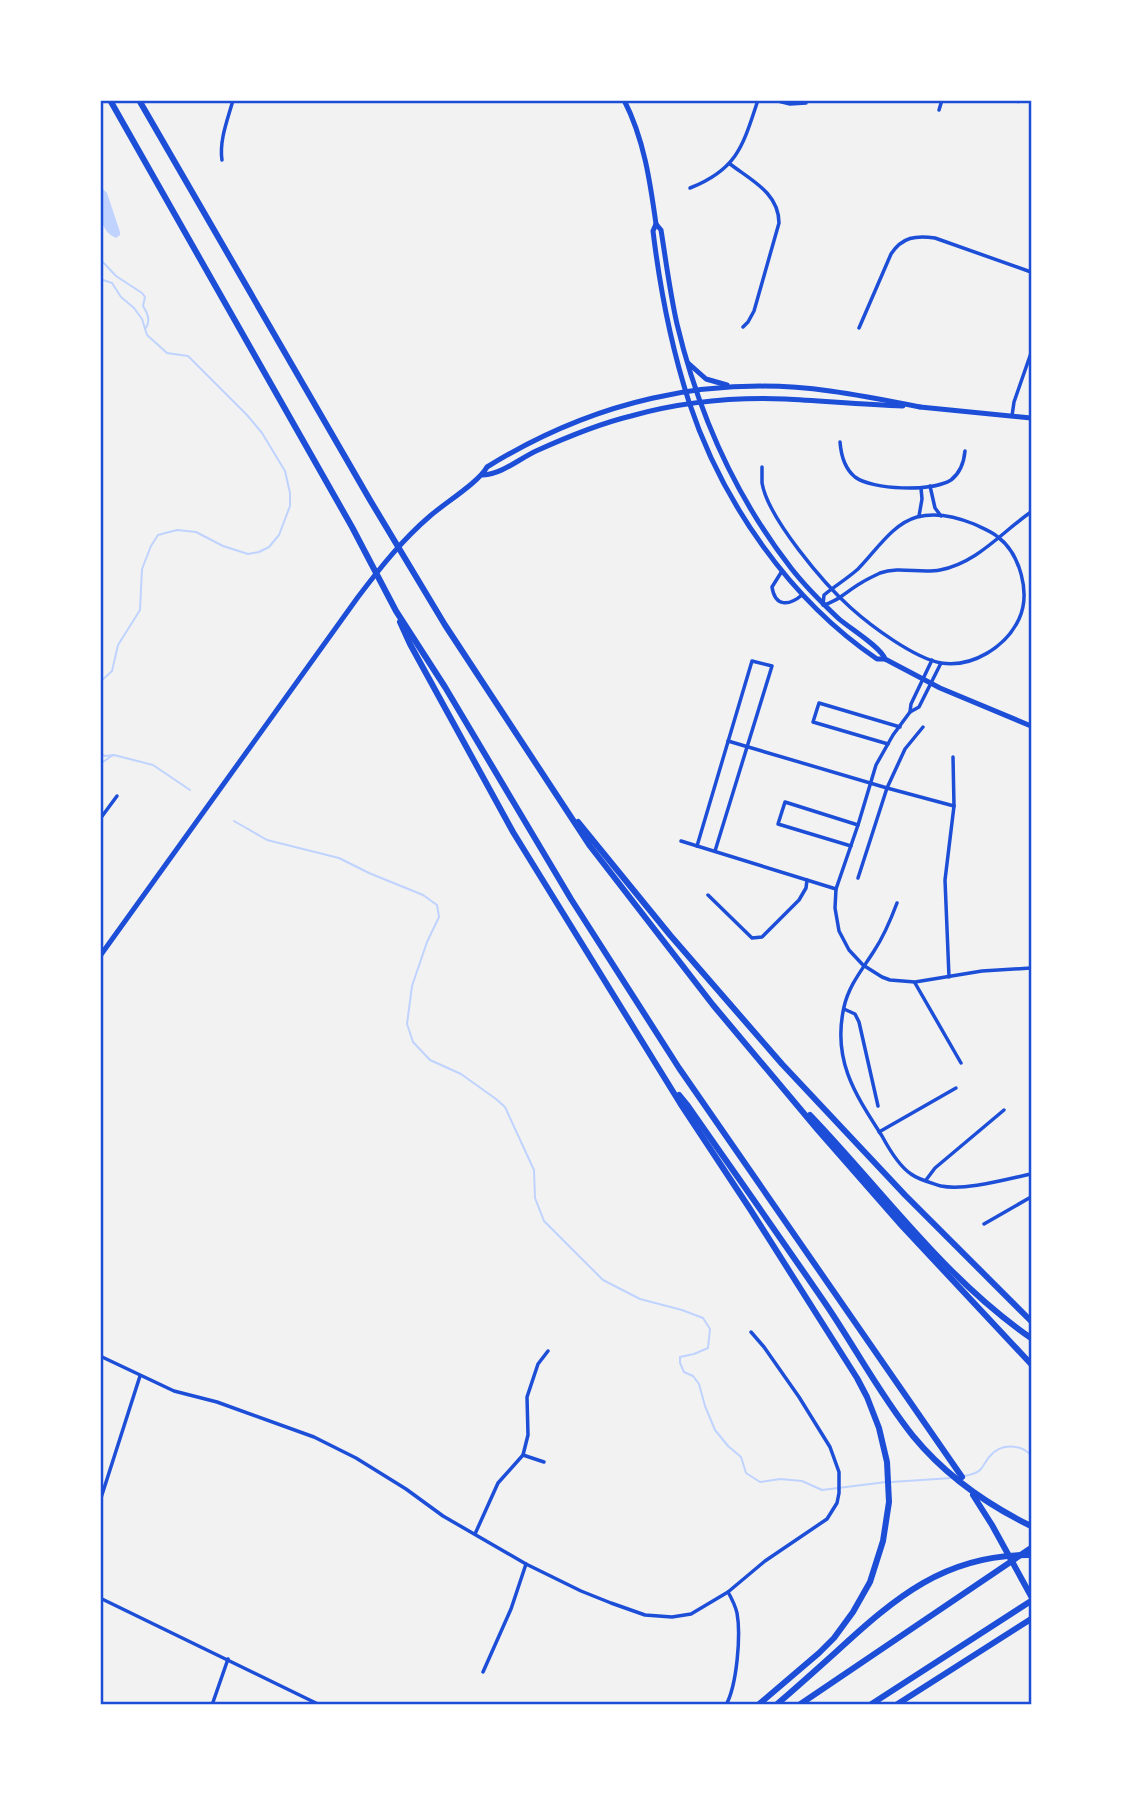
<svg xmlns="http://www.w3.org/2000/svg" width="1131" height="1805" font-family="Quicksand,sans-serif">
<style>
.water{fill:#bfd3fe}
.lines{fill:none;stroke-linecap:round;stroke-linejoin:round}
.stream{stroke:#bfd3fe;stroke-width:2}
.minor{stroke:#1d4ed8;stroke-width:3.5}
.secondary{stroke:#1d4ed8;stroke-width:5}
.motorway{stroke:#1d4ed8;stroke-width:6}
.neatline{fill:none;stroke:#1d4ed8;stroke-width:2.5}
</style>
<rect width="100%" height="100%" fill="#f2f2f2"/>
<!-- water -->
<path class="water" d="M100 186 107 193 120 232V235L116 238C96 229 100 204 100 186Z"/>
<g class="lines">
<!-- stream -->
<g class="stream">
<polyline points="1016,100 1018,103"/>
<path d="M100 259 116 276 142 293 145 297 143 306C148 314 151 321 145 329"/>
<polyline points="100,279 112,283 121,297 134,308 142,319 147,335 167,353 188,356 247,415 262,433 285,471 290,493 290,506 279,535 269,547 259,552 248,554 223,546 196,532 177,530 158,535 151,546 142,569 140,610 118,645 112,671 100,682"/>
<polyline points="100,754 105,756 114,755 153,765 190,790"/>
<polyline points="100,764 113,755"/>
<polyline points="234,821 267,840 339,858 369,873 423,895 437,905 439,917 427,942 412,986 407,1024 413,1042 430,1060 461,1074 496,1099 505,1107 534,1170 535,1198 544,1221 603,1280 640,1299 682,1310 703,1318 710,1329 708,1348 694,1354 680,1357 680,1363 684,1372 693,1376 699,1384 705,1406 715,1430 728,1446 741,1457 746,1473 760,1482 780,1479 802,1481 822,1490 886,1482"/>
<path d="M964 1476C970 1475 976 1474 980 1470 984 1466 986 1460 990 1456 1001 1443 1020 1444 1031 1455"/>
<polyline points="891,1482 952,1478"/>
</g>
<!-- minor -->
<g class="minor">
<polyline points="774,100 790,104 806,103"/>
<polyline points="939,110 942,100"/>
<path d="M222 160C219 140 228 119 233 100"/>
<path d="M730 164C751 180 779 193 779 223L754 311 748 322 743 327"/>
<path d="M690 188C738 169 743 145 758 100"/>
<path d="M859 328 891 254C902 237 916 235 935 238L1031 272"/>
<polyline points="1012,416 1014,402 1031,353"/>
<path d="M840 442C841 455 844 468 855 477 872 490 932 492 951 480 960 473 964 462 965 451"/>
<path d="M762 467C762 472 762 478 762 483 768 518 824 584 851 608 871 626 914 658 941 663 972 668 1006 647 1019 619 1031 593 1020 554 998 537 991 531 982 528 974 524 957 517 936 512 917 517 892 524 876 551 858 569 848 578 835 586 824 595L823 605C838 602 848 590 861 583 867 579 874 576 880 573 899 566 921 574 940 570 977 563 1002 532 1031 512"/>
<polyline points="930,486 935,508 941,516"/>
<polyline points="919,516 922,499 921,488"/>
<path d="M782 571 772 587C775 607 789 606 802 595"/>
<polyline points="941,663 919,707 910,712 893,735 876,765 858,825 836,889 835,908 839,931 849,950 863,965 882,977 890,980 915,982 982,971 1031,968"/>
<polyline points="910,712 911,704 932,660"/>
<polyline points="728,741 887,788 954,806"/>
<polyline points="888,744 813,722 819,703 900,727"/>
<polyline points="100,819 117,796"/>
<polyline points="681,841 836,889"/>
<polyline points="697,846 752,661 772,666 715,851"/>
<polyline points="851,846 778,824 785,802 858,825"/>
<polyline points="858,878 887,788 905,749 923,727"/>
<polyline points="708,895 752,938 762,937 799,900 806,888 807,880"/>
<path d="M897 903C891 919 884 936 874 951 862 970 849 985 844 1007 832 1060 855 1094 882 1136 889 1149 899 1166 911 1174 919 1180 932 1183 941 1186 965 1191 1007 1179 1031 1174"/>
<polyline points="949,977 945,880 954,806 953,757"/>
<polyline points="915,983 961,1063"/>
<polyline points="844,1009 855,1014 859,1022 878,1106"/>
<polyline points="879,1132 956,1088"/>
<polyline points="926,1180 935,1168 1004,1110"/>
<polyline points="984,1224 1031,1197"/>
<polyline points="100,1356 174,1391 217,1402 314,1437 356,1458 406,1489 443,1516 526,1564 581,1591 611,1603 645,1615 672,1617 691,1614 728,1592 765,1561 827,1519 837,1503 839,1493 839,1472 830,1447 799,1397 764,1347 751,1332"/>
<polyline points="523,1455 544,1462"/>
<polyline points="100,1501 140,1376"/>
<polyline points="475,1534 498,1483 523,1455 528,1435 527,1397 538,1364 548,1351"/>
<polyline points="100,1598 320,1705"/>
<polyline points="483,1672 511,1609 526,1564"/>
<polyline points="212,1705 228,1659"/>
<path d="M726 1705C737 1685 741 1635 737 1613 735 1605 732 1599 728 1592"/>
</g>
<!-- secondary -->
<g class="secondary">
<path d="M624 100C644 139 650 181 656 224L661 230C666 261 670 293 677 324 698 412 735 496 791 568 805 586 821 602 838 618 849 628 881 647 885 659"/>
<path d="M656 224 653 231C660 289 671 346 689 402 722 502 790 600 877 659H885L940 688 1031 726"/>
<polyline points="688,363 706,379 727,385"/>
<polyline points="920,407 1031,418"/>
<path d="M483 475C502 474 519 459 536 451 567 437 598 424 631 416 681 402 733 397 785 399 825 401 864 405 903 406"/>
<path d="M100 956 358 597C380 568 402 540 430 516 445 503 479 482 487 467 592 402 708 374 830 391 860 395 890 401 920 407"/>
</g>
<!-- motorway -->
<g class="motorway">
<polyline points="110,100 352,527 396,611 445,687 571,899 679,1068 962,1477"/>
<polyline points="139,100 370,500 445,625 590,846 713,1005 817,1129 902,1226 1031,1364"/>
<polyline points="400,622 410,644 513,832 680,1103 750,1209 857,1378 867,1397 879,1428 887,1462 889,1502 883,1541 870,1582 853,1612 834,1638 819,1653 758,1705"/>
<polyline points="578,822 670,935 782,1064 905,1195 1031,1321"/>
<path d="M679 1095 688 1106C734 1172 780 1237 825 1303 855 1347 880 1395 913 1436 945 1475 986 1504 1031 1526"/>
<path d="M810 1115C883 1191 944 1278 1031 1338"/>
<polyline points="973,1495 992,1525 1031,1596"/>
<path d="M776 1705C796 1688 816 1670 836 1652 895 1598 945 1554 1031 1555"/>
<polyline points="799,1705 1031,1548"/>
<polyline points="870,1705 1031,1601"/>
<polyline points="896,1705 1031,1619"/>
</g>
</g>
<!-- border -->
<rect width="1131" height="1805" fill="none" stroke="#ffffff" stroke-width="203"/>
<rect x="102" y="102" width="928" height="1601" class="neatline"/>
</svg>
